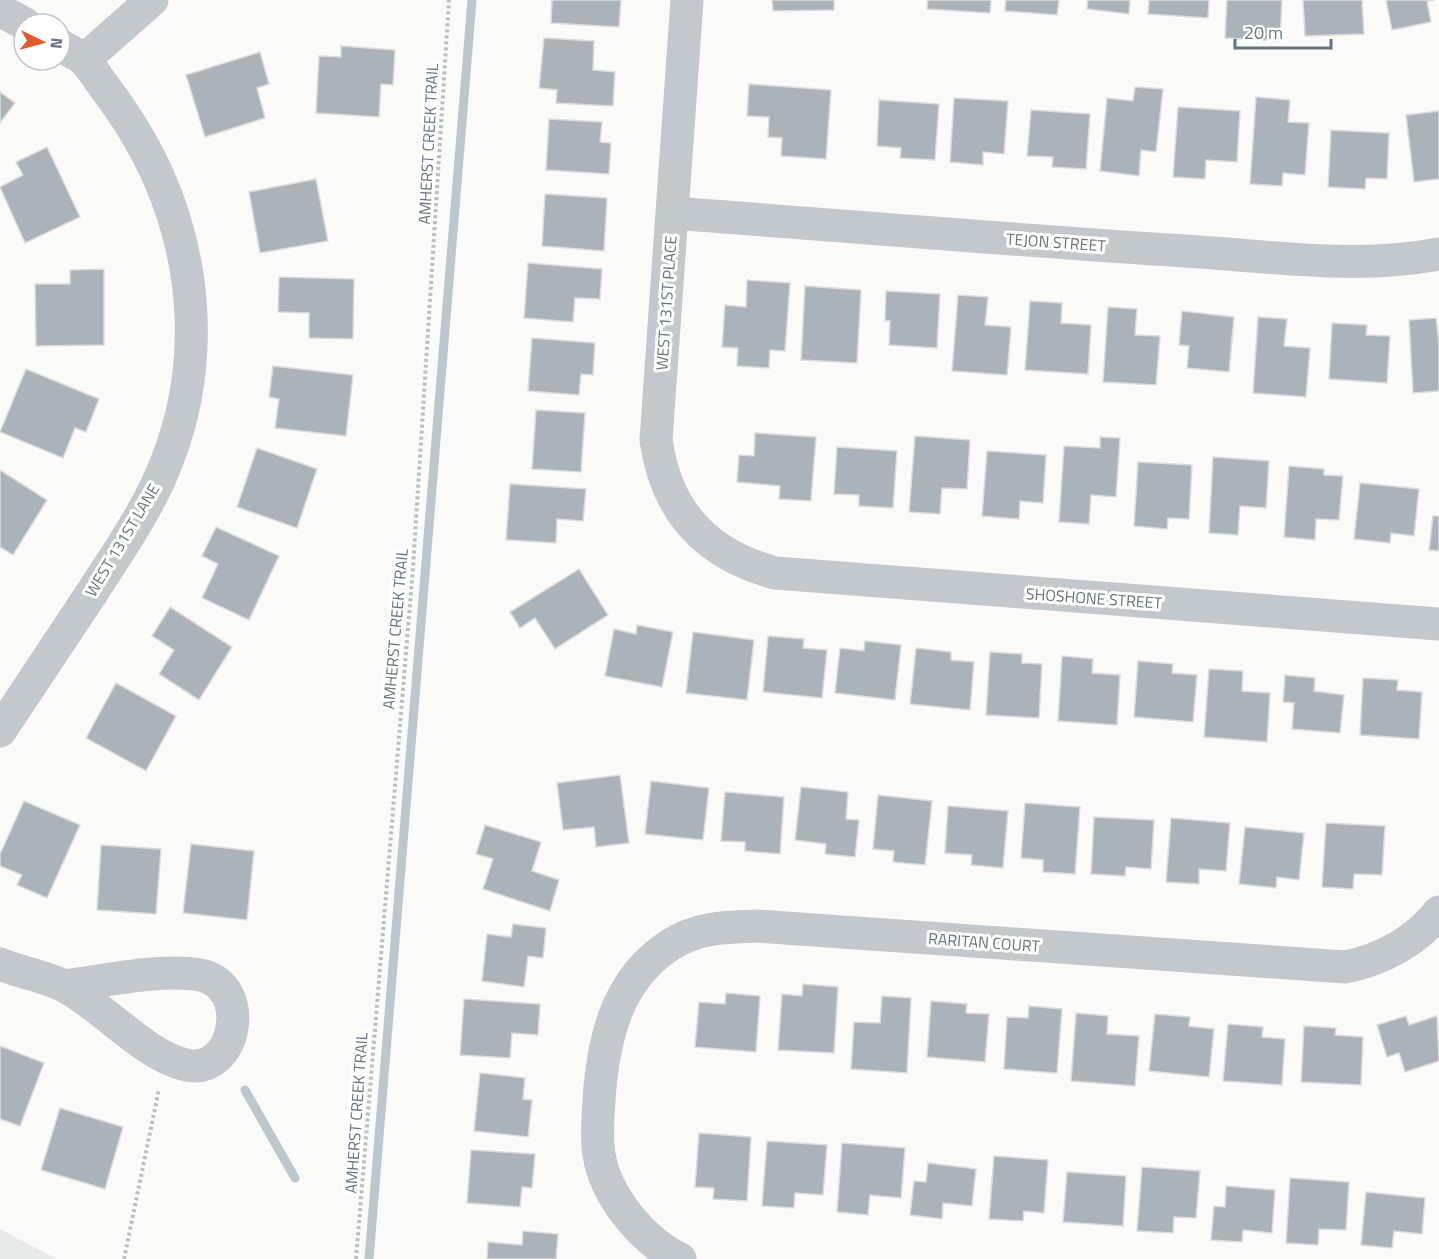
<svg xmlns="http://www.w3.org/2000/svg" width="1439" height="1259" font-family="'Titillium Web',sans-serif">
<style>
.built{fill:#e8e9e9}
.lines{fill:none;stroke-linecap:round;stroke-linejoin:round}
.stream{stroke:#bbc7cb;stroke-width:9}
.building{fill:#aab3b9;stroke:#dcdcda;stroke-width:1.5}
.path{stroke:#bbbfc2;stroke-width:4;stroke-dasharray:3 3;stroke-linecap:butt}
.minor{stroke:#c3c8cc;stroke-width:33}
.labels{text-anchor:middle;stroke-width:6;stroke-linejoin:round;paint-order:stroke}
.street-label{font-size:16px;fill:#657683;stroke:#fff}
</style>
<rect width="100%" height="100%" fill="#fafaf8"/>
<!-- built -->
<polygon class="built" points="0,1229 57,1259 0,1259"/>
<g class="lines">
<!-- stream -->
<g class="stream">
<polyline points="245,1090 295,1178"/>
<polyline points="369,1259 472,0"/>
</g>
</g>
<!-- building -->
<g class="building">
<polygon points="552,0 621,0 619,27 551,23"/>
<polygon points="772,0 834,0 834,10 773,11"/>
<polygon points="928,0 991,0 990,13 927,9"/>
<polygon points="1006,0 1059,0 1057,15 1005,11"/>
<polygon points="1088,0 1130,0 1129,14 1087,9"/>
<polygon points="1149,0 1209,0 1208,18 1148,14"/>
<polygon points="1227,0 1282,0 1280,41 1225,38"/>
<polygon points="1303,0 1362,0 1364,34 1305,36"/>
<polygon points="1386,0 1434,0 1427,1 1431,22 1392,30"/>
<polygon points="544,38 594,41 593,70 615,72 613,106 556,103 557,90 539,88"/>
<polygon points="341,46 395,50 393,85 381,84 379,117 316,113 319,56 341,57"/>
<polygon points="260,52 269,84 257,88 265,118 205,137 186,75"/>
<polygon points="749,84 831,90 826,159 781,156 782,138 768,137 769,117 747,116"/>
<polygon points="1135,87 1163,89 1156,152 1141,150 1139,176 1100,171 1107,98 1133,101"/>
<polygon points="0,92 15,103 0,123"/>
<polygon points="1256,97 1290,100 1288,122 1309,123 1305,175 1283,173 1282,186 1250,184"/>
<polygon points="954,98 1008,101 1004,154 983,152 983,165 950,162"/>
<polygon points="879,100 939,104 935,160 900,158 901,148 877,146"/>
<polygon points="1178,107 1240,111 1237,162 1206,160 1205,179 1173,177"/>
<polygon points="1031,110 1090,114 1086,169 1052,167 1053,157 1027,156"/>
<polygon points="1439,111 1439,179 1414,182 1406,115"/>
<polygon points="549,119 602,122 600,142 611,143 609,174 546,170"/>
<polygon points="1331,130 1389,133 1387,179 1366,178 1365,189 1328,187"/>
<polygon points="47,147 80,217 25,243 0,187 23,175 16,162"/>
<polygon points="316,179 328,241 260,253 249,192"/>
<polygon points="545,194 607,198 604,251 542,246"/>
<polygon points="528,263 602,269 600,299 575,298 573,322 524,318"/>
<polygon points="104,269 104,345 36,346 35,284 70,284 70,270"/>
<polygon points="279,277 354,279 353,339 309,338 309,313 278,312"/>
<polygon points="747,280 790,283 785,351 770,350 769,368 737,366 738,348 722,347 725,305 746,307"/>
<polygon points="805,286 861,290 857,363 801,360"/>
<polygon points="886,291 940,294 937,348 889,345 890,321 885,321"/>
<polygon points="958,295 988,297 985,325 1011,327 1007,375 952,371"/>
<polygon points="1030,301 1062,303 1061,323 1091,325 1088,374 1025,370"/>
<polygon points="1108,307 1137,309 1135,335 1160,336 1156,385 1103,382"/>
<polygon points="1182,311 1234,317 1229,372 1187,368 1189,346 1179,345"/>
<polygon points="1258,317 1287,319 1284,346 1310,348 1306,397 1253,393"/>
<polygon points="1436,318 1439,343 1439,391 1413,393 1409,320"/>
<polygon points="1332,323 1367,325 1366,335 1390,336 1387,383 1329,379"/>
<polygon points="532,338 595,343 593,375 581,374 579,395 528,391"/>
<polygon points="273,366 353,375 346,436 275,428 279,399 269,397"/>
<polygon points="26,369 99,399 86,432 75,428 63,458 0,432"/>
<polygon points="536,410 585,413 581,472 532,469"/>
<polygon points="755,433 816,437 811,501 779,499 780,486 737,482 739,455 754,456"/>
<polygon points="915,436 970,440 967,489 942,488 940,514 909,512"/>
<polygon points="1100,437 1120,438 1116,497 1091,495 1089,524 1059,522 1064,446 1100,448"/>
<polygon points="837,447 897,451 893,508 859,506 859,495 834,494"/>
<polygon points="257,448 317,469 297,528 237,507"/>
<polygon points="987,451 1046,455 1043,503 1020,501 1019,519 982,516"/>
<polygon points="1213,457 1269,461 1266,508 1240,506 1238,535 1209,533"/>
<polygon points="1138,462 1192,465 1189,519 1168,518 1167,529 1134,526"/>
<polygon points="1289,466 1324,469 1324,475 1343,476 1339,520 1316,519 1315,540 1284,537"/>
<polygon points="0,470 47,500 13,555 0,547"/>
<polygon points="1360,483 1419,489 1414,536 1391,533 1390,543 1354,539"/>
<polygon points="510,484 586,489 583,521 557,519 556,543 506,540"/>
<polygon points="1433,516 1439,516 1439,551 1429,550"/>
<polygon points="216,527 279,556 249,620 202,598 218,564 202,556"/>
<polygon points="579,569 608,615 555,649 535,618 520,628 510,612"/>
<polygon points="170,607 232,647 199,700 159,674 174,650 152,636"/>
<polygon points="637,625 673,632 662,687 605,676 614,629 636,634"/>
<polygon points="693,632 754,640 747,700 686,693"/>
<polygon points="768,636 804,639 803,648 827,650 822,698 763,692"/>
<polygon points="865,641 901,645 895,700 835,693 840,648 864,651"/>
<polygon points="916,648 951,652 951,660 974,662 970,710 910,704"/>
<polygon points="990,652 1022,654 1022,663 1042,664 1039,718 986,715"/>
<polygon points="1062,656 1093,659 1092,673 1120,675 1117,725 1058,721"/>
<polygon points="1138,661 1173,664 1172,673 1197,675 1193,722 1134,717"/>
<polygon points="1209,669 1243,671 1242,691 1270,693 1267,742 1204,737"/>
<polygon points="1285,675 1315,678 1314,691 1344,695 1340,733 1292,729 1294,703 1283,702"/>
<polygon points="1363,678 1398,680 1397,690 1422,692 1419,739 1360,735"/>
<polygon points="116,683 176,716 146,771 86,738"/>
<polygon points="620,775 629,843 596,847 594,827 563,830 557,783"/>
<polygon points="651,781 709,788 703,840 645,834"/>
<polygon points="801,787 848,792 846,819 859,820 855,857 825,854 826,844 795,840"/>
<polygon points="725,792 784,797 780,854 745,851 745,842 721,841"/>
<polygon points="878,795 932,801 925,865 893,862 894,851 873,849"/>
<polygon points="24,801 80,825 47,898 17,885 22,875 0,866 0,854"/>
<polygon points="1025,803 1080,807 1075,874 1043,872 1043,860 1021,858"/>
<polygon points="948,806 1008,811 1003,868 971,865 972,855 945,853"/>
<polygon points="1094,817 1154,820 1151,869 1126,867 1125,876 1091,874"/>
<polygon points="1171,818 1230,823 1226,871 1199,869 1199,884 1166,882"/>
<polygon points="1326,823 1385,826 1382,875 1354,874 1353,889 1322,887"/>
<polygon points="485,825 541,842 532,871 559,880 550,911 483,889 493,859 476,854"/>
<polygon points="1245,827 1304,833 1299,880 1277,877 1276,888 1239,884"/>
<polygon points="191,844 254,851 247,920 183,913"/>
<polygon points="101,845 161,849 156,914 97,910"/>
<polygon points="513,924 546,928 543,958 528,956 524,987 482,981 487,934 511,937"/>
<polygon points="803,984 838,987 834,1053 778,1050 782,994 802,996"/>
<polygon points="726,993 760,996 756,1052 695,1047 699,1002 725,1004"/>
<polygon points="882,996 911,998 907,1073 851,1069 854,1022 880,1023"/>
<polygon points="464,999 540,1004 538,1035 512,1033 510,1058 460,1055"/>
<polygon points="931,1001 967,1004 966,1013 989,1014 985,1062 927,1057"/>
<polygon points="1029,1006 1062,1009 1057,1073 1004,1069 1007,1017 1028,1018"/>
<polygon points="1076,1013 1108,1016 1107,1034 1139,1036 1135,1086 1071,1081"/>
<polygon points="1155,1014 1190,1017 1189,1026 1214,1029 1209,1077 1149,1071"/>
<polygon points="1406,1016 1409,1025 1437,1016 1439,1061 1405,1072 1399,1053 1387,1057 1377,1025"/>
<polygon points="1228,1024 1263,1027 1262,1037 1285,1039 1282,1085 1223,1081"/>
<polygon points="1304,1026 1336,1028 1335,1035 1363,1037 1361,1085 1301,1082"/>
<polygon points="0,1046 44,1063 20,1126 0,1119"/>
<polygon points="480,1073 525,1078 523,1099 532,1100 528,1137 474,1131"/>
<polygon points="60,1108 123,1127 105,1189 41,1170"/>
<polygon points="699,1133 751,1137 747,1201 713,1199 714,1188 695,1187"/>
<polygon points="767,1141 827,1145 823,1195 795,1193 794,1208 762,1206"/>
<polygon points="842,1143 905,1148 901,1198 870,1195 868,1215 837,1212"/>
<polygon points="471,1150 535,1154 532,1188 522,1187 520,1207 467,1203"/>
<polygon points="994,1156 1048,1160 1044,1213 1024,1211 1023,1221 989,1219"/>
<polygon points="928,1163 976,1169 972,1206 943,1203 942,1219 910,1215 914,1181 926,1182"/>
<polygon points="1142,1167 1200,1171 1196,1218 1174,1217 1173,1233 1137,1231"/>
<polygon points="1067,1172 1126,1176 1123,1226 1063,1222"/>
<polygon points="1290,1178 1349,1182 1346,1230 1319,1229 1318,1245 1286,1243"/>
<polygon points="1226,1186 1275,1190 1272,1233 1243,1230 1242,1242 1211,1240 1214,1206 1225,1207"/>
<polygon points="1366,1192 1425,1198 1422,1234 1394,1231 1392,1248 1361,1245"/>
<polygon points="523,1231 558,1234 556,1259 487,1259 488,1242 522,1245"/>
</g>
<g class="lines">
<!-- path -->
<g class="path">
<polyline points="124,1259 159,1089"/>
<polyline points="356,1259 413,568 449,0"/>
</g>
<!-- minor -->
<g class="minor">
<path d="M687 0 656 440C666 511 705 554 775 573L1439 624"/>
<polyline points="0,10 25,24"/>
<polyline points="84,60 152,0"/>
<path d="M673 213C844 226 1014 240 1185 251 1268 256 1357 270 1439 254"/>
<path d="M0 731C31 684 62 638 93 591 120 549 149 508 167 461 203 369 198 268 159 178 144 144 125 114 103 85 97 77 91 66 83 59 77 54 67 50 60 45"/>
<path d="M0 964C21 973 45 976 64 986 103 1006 145 1056 186 1065 237 1076 253 985 200 975 163 968 103 981 64 986"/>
<path d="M680 1259C643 1241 606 1197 599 1155 596 1137 598 1118 599 1100 603 1040 616 980 670 945 698 927 726 927 757 926L1345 967C1382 960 1416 941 1439 912"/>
</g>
</g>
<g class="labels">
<!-- street labels -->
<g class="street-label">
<text transform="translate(428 144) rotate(-87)" y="6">AMHERST CREEK TRAIL</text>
<text transform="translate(1056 242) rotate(4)" y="6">TEJON STREET</text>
<text transform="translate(666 303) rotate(-86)" y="6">WEST 131ST PLACE</text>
<text transform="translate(122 540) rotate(-59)" y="6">WEST 131ST LANE</text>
<text transform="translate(1094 598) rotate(4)" y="6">SHOSHONE STREET</text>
<text transform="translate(395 629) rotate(-85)" y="6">AMHERST CREEK TRAIL</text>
<text transform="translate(984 942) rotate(4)" y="6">RARITAN COURT</text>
<text transform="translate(356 1113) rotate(-86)" y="6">AMHERST CREEK TRAIL</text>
</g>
</g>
<!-- north arrow -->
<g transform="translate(42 42) rotate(95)"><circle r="28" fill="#ffffff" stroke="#c1c8cd" stroke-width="1.5"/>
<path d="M0-4.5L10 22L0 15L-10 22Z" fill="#e4572e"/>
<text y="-9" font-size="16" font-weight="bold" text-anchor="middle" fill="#657683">N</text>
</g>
<!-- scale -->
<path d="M1235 39v9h96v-9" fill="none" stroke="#657683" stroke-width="3"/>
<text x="1244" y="39" font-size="18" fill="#657683" stroke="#ffffff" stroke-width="4.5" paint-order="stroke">20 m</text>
</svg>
